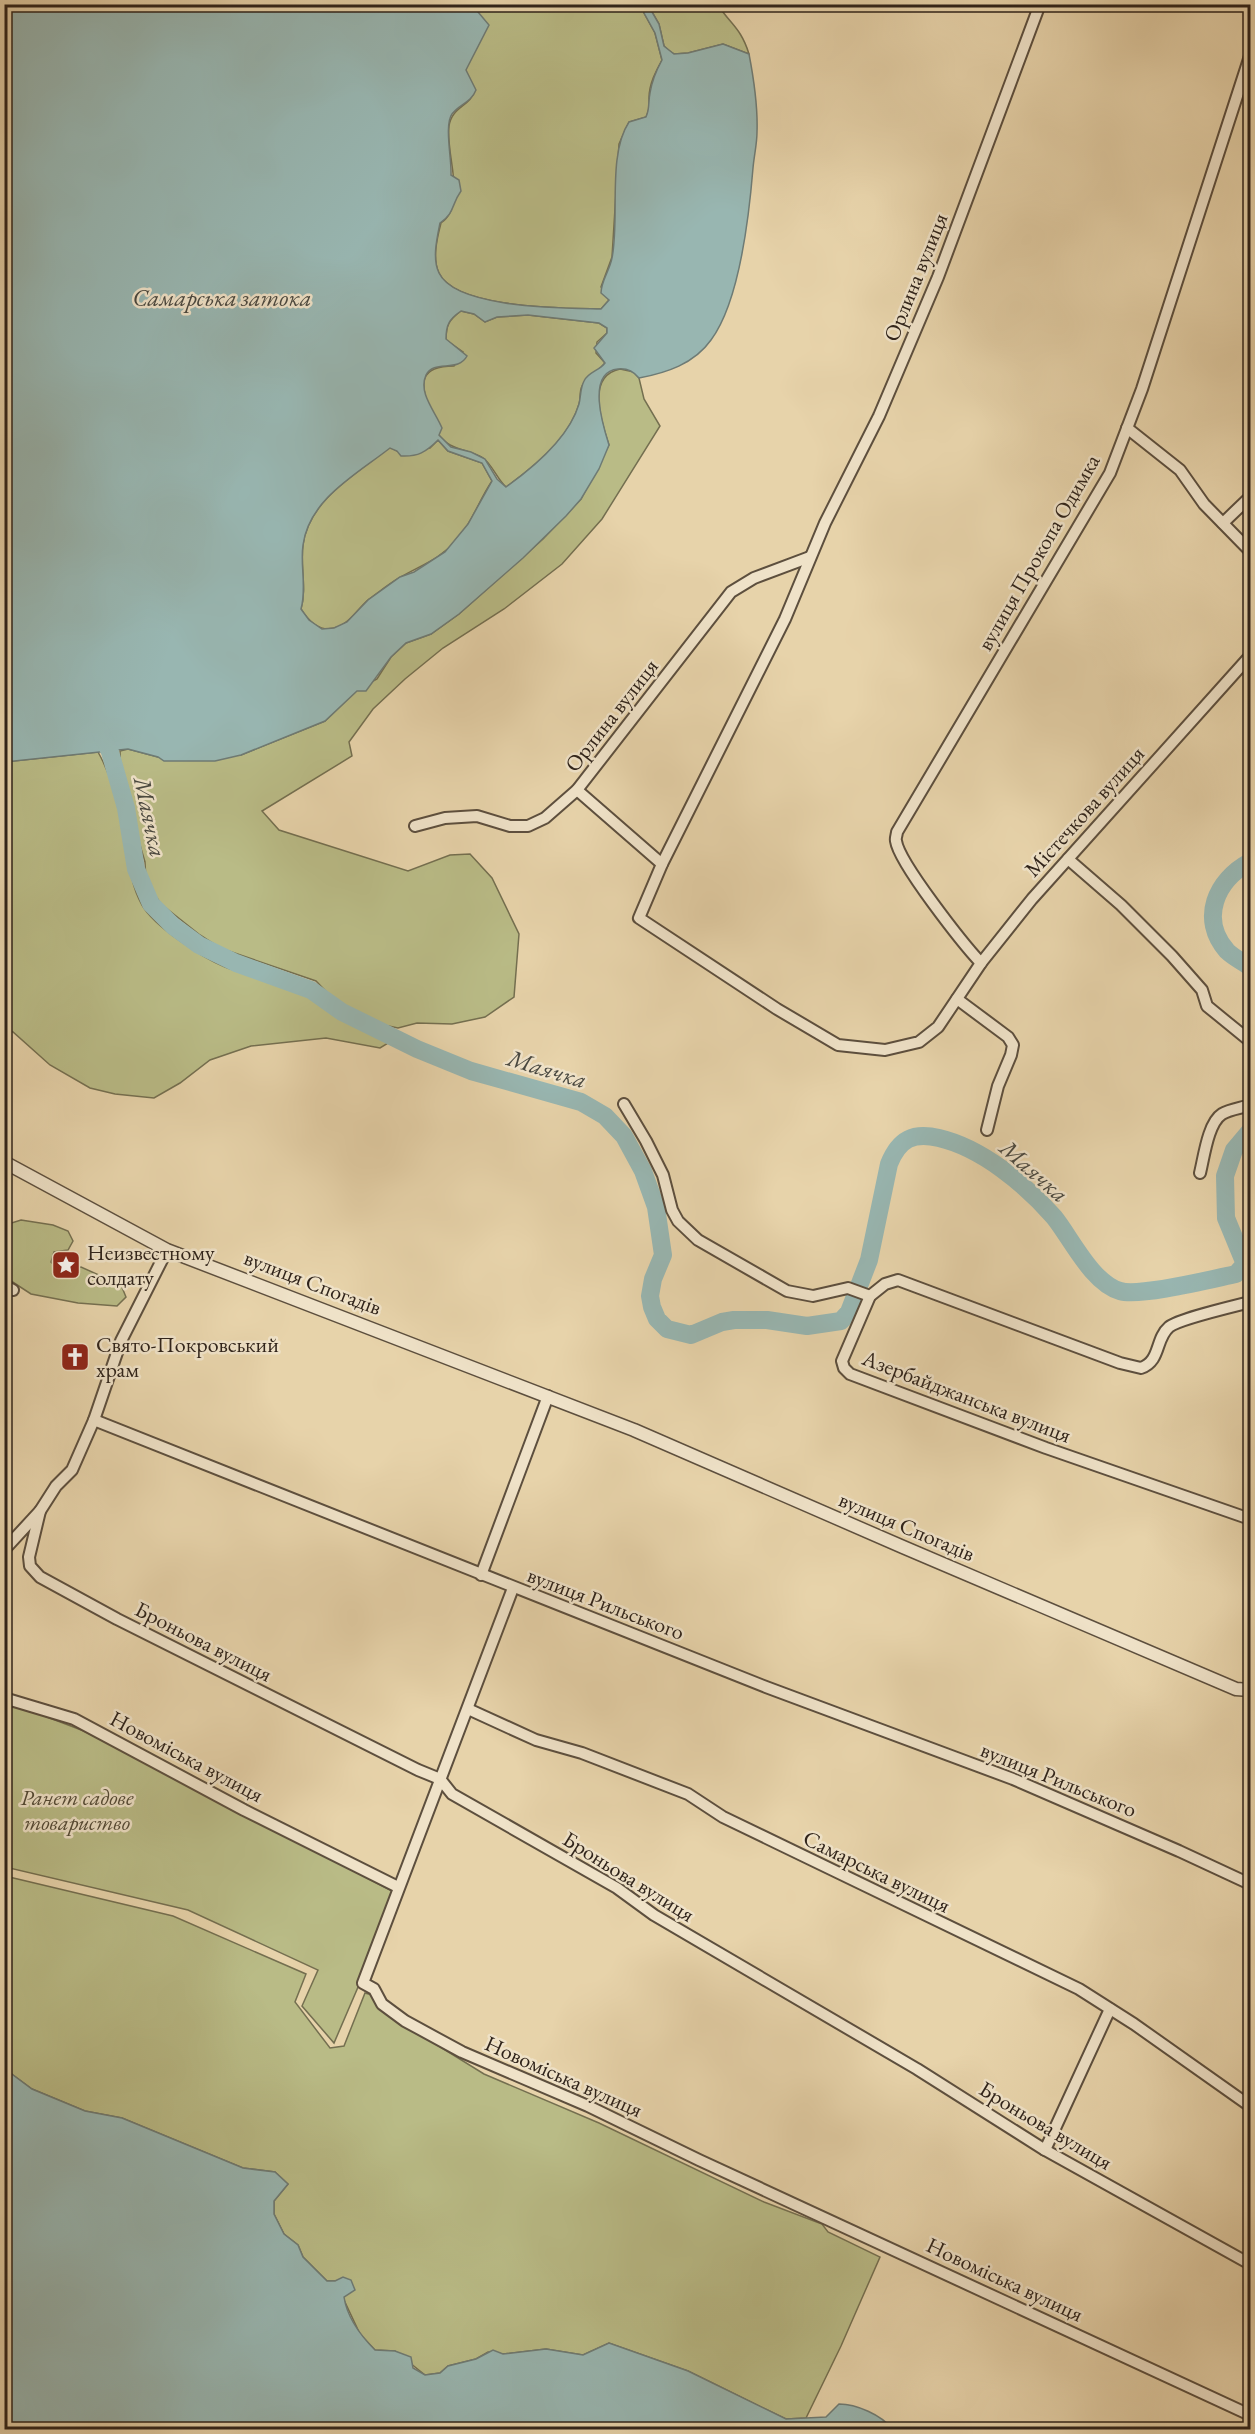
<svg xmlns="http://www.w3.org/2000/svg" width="1255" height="2434" font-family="'EB Garamond',serif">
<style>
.green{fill:#b9bb86;stroke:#746f50;stroke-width:1.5}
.water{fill:#98b6b1;stroke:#6e7b75;stroke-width:1.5;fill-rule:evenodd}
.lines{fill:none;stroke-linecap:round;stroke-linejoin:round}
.river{stroke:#98b6b1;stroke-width:18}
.minor-casing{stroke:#5d4f3e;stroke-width:14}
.tertiary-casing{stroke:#5d4f3e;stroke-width:15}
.minor{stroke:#efe2c8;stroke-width:10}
.tertiary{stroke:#efe2c8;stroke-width:12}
.labels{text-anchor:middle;stroke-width:5;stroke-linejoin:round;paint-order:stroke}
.street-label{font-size:22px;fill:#2f231a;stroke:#efe2c8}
.poi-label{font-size:22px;fill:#2f231a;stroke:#efe2c8;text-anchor:start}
.park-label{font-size:22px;font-style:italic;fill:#524935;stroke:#efe2c8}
.water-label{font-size:24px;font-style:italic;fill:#494840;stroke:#efe2c8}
</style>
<rect width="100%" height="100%" fill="#e7d3aa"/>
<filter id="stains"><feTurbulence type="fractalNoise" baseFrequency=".00333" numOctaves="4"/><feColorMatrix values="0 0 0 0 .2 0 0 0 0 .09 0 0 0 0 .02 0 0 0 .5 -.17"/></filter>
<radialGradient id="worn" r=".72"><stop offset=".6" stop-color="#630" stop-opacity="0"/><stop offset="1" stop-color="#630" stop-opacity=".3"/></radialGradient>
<!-- green -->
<g class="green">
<path d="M468 5H642L644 13 655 33 662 60C656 71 649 84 649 98 649 106 650 109 646 117L629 122 619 144 612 257 601 287 609 300 601 309C566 308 456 309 439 273 432 259 437 238 441 223 468 204 445 154 449 126 452 106 470 107 475 90L466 71 473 6Z"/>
<path d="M648 5H718C731 25 741 28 749 54L723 44 688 53 674 54 669 51 664 46 659 24Z"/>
<path d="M461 311 474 314 485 322 497 317 528 315 599 323 607 328V333L597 342 596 353 605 363C598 373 590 372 582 386 579 392 581 398 579 404 569 439 534 467 506 487 497 479 492 464 483 458 468 449 448 450 438 434 434 428 433 419 430 412 420 384 418 366 454 366L463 352 446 340C446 325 449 320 461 311Z"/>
<path d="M620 369 634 372 639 378 644 399 660 426 602 519 562 564 504 609 443 648 405 679 373 709 349 742 352 756 262 811 279 830 408 871 450 855 470 854 492 878 519 934 514 997 485 1017 452 1024 417 1023 398 1028 379 1024 337 1003 316 981 220 948 200 935 161 904 146 882 145 862 121 781 120 751 128 749 158 757 241 755 325 721 357 690 377 679 391 657 406 643 431 634 459 614 543 539 581 499 609 445C601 421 586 376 620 369Z"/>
<path d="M438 440 448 451 482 463 492 481C479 500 472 523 457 540 439 560 421 565 399 578 389 584 379 592 369 599 358 608 349 625 334 628 320 632 308 621 301 609 307 588 300 566 303 545 309 499 357 474 390 447L397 451 430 448Z"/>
<path d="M98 752C111 775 118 800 123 825 129 852 128 881 142 905 154 926 202 958 225 967 245 975 267 975 287 984 322 1002 353 1027 390 1042L380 1048 326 1038 251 1046 210 1060 180 1083 154 1098 115 1094 90 1088 50 1065 13 1032 5 1029 4 762Z"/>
<polygon points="21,1220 53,1225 68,1231 73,1241 68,1250 54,1252 51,1262 59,1270 81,1267 121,1285 126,1297 117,1306 78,1303 31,1294 5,1277 5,1225"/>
<polygon points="5,1701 84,1731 398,1894 334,2043 302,2006 318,1970 188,1910 5,1867"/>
<polygon points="5,1876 173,1916 306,1974 295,2002 330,2048 344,2046 365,1993 372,1995 395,2019 484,2074 599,2123 764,2202 822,2224 828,2232 880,2257 841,2346 806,2418 786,2419 688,2371 609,2343 583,2355 546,2349 503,2354 488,2352 476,2359 448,2366 440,2373 425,2375 395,2351 375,2350 360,2334 335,2281 327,2281 303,2257 298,2245 284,2234 274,2214 274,2201 288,2184 275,2172 243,2168 122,2118 85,2111 32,2089 5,2069"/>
</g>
<!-- water -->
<g class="water">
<path d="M468 4 473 6 489 25 466 70 476 90C471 103 459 104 452 114 444 125 452 160 451 175L459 180 461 191C451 205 455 213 440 223 437 238 432 259 439 273 456 309 566 308 601 309L609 300 601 293C601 281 610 270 612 258 620 219 607 155 629 122L646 117C650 108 648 102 650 93 652 80 656 71 662 60L655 33 644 13 642 5H648L659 24 664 46 674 54 688 53 723 44 749 54C754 80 758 105 757 132 757 144 754 156 753 168 749 217 740 301 711 340 694 364 666 373 639 378 634 372 627 368 618 369 586 372 603 426 609 445L599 469 581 499 566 516 523 558 459 614 431 634 406 643 391 657 366 691H357L325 721 241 755 215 761H164L158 757 128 749 5 762V5ZM461 311 474 314 485 322 497 317 528 315 599 323 607 328V333L594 348 605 363C599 371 588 372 584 381 580 389 581 396 579 404 569 438 534 467 506 487L497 479 485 459 471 452 451 447 439 435 442 428C435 411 418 393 426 375 434 359 458 373 467 356L446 339C446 325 449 319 461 311ZM438 440 448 451 482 463 492 481 468 524 445 552 414 572 400 577 368 600 347 622 334 628 322 629 309 620 301 609C307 588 300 566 303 545 309 499 357 474 390 448L397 451 401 456C418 457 426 452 438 440Z"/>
<path d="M5 2069 32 2089 85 2111 122 2118 243 2168 275 2172 288 2184 274 2201V2214L284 2234 298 2245 303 2257 327 2281H335L343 2277 351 2280 355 2290 344 2297C347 2317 361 2336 375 2350L395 2351 411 2357 413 2368 425 2375 440 2373 448 2366 476 2359 493 2350 503 2354 546 2349 583 2355 609 2343 688 2371 786 2419 826 2417 839 2404C856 2404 882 2415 892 2429H5Z"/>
</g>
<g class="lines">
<!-- river -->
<g class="river">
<path d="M100 731 110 752 126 808 136 869 151 904 173 926 199 945 236 963 311 990 342 1012 417 1049 471 1071 581 1102 605 1116 624 1136 643 1171 656 1207 663 1255 653 1279 650 1296 652 1307 657 1319 667 1329 691 1335 722 1322 734 1320H767L807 1326 841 1321 849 1312 869 1260 889 1164C899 1139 913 1132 939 1138 982 1148 1025 1184 1054 1217 1071 1238 1092 1283 1120 1291 1140 1297 1212 1279 1236 1274L1245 1264 1226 1218 1225 1176 1234 1150 1250 1131"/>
<path d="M1250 862C1216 880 1199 919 1227 951 1233 957 1243 962 1250 967"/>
</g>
<!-- minor casing -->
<g class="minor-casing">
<g id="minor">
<polyline points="1040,4 938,277 879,416 825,523 785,619 662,864 639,918 777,1009 838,1045 885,1050 919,1042 938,1027 981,963 1032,899 1250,656"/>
<polyline points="1127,428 1180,470 1204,504 1250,551"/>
<polyline points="1223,523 1250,497"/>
<polyline points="577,790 662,864"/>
<polyline points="415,826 445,818 477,816 510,826 528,826 545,818 577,790 731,592 754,578 810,557"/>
<polyline points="1068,859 1121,905 1172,956 1202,990 1207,1006 1250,1041"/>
<path d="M981 963C964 945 899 863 896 841 895 839 897 834 897 832L1110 473 1142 389 1250 56"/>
<polyline points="957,999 1008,1037 1013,1045 1011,1055 998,1086 987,1130"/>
<polyline points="624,1104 646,1141 663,1175 672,1210 678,1221 698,1240 787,1291 813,1296 848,1288 870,1296"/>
<path d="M1200 1173C1204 1157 1208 1123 1222 1114 1230 1109 1242 1108 1250 1105"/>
<polyline points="4,1285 13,1290"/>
<path d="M1250 1302C1235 1306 1178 1319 1169 1327 1155 1339 1161 1361 1141 1368L1120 1363 898 1280 885 1284 870 1296 842 1361 844 1368 850 1374 1046 1448 1250 1519"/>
<polyline points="94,1420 766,1687 1013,1779 1179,1851 1250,1884"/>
<polyline points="40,1511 29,1557 30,1566 40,1577 117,1619 418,1770 440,1779 452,1794 617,1888 654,1915 917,2069 1045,2150 1250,2264"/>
<polyline points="4,1550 40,1511 56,1486 72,1470 94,1420 121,1341 167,1250"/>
<polyline points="481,1575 548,1396"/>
<polyline points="513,1588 363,1983 374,1989 382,2004 405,2021 462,2052 588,2106 699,2160 1250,2415"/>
<polyline points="4,1698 74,1719 244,1810 398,1887"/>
<polyline points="468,1709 536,1740 582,1753 688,1794 723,1817 1079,1989 1134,2024 1250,2106"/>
<polyline points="1045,2150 1110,2009"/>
</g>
</g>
<!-- tertiary casing -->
<g class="tertiary-casing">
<polyline id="tertiary" points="4,1162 167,1250 634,1430 903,1547 1236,1689 1250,1690"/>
</g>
<!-- minor -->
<use href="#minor" class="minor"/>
<!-- tertiary -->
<use href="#tertiary" class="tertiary"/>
</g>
<!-- icons -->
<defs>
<g id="sight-square" transform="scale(1.5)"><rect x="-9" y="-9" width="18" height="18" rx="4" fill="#8f2418" stroke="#efe2c8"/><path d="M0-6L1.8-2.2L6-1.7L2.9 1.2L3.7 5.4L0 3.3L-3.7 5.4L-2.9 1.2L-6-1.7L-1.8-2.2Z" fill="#fff"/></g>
<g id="church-square" transform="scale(1.5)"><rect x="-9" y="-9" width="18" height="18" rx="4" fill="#8f2418" stroke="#efe2c8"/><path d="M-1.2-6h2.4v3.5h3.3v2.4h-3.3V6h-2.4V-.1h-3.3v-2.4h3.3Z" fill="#fff"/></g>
</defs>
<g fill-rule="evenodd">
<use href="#sight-square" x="66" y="1265"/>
<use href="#church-square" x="75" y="1357"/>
</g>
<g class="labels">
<!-- street labels -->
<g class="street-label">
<text transform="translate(915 277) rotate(-68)" y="8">Орлина вулиця</text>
<text transform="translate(1038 552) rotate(-60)" y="8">вулиця Прокопа Одимка</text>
<text transform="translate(611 715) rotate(-52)" y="8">Орлина вулиця</text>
<text transform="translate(1084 811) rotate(-48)" y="8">Містечкова вулиця</text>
<text transform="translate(313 1282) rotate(21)" y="8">вулиця Спогадів</text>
<text transform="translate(967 1396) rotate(21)" y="8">Азербайджанська вулиця</text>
<text transform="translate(907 1526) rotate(23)" y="8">вулиця Спогадів</text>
<text transform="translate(606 1603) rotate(21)" y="8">вулиця Рильського</text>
<text transform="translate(204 1641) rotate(27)" y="8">Броньова вулиця</text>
<text transform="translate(187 1756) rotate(28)" y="8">Новоміська вулиця</text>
<text transform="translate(1059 1779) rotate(22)" y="8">вулиця Рильського</text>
<text transform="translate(877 1871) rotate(26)" y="8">Самарська вулиця</text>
<text transform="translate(629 1876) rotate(32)" y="8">Броньова вулиця</text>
<text transform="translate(564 2076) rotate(24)" y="8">Новоміська вулиця</text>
<text transform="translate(1046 2125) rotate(31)" y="8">Броньова вулиця</text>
<text transform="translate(1005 2279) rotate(25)" y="8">Новоміська вулиця</text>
</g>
<!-- poi labels -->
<g class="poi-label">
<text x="87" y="1260">Неизвестному<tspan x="87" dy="25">солдату</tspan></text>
<text x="96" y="1352">Свято-Покровський<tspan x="96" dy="25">храм</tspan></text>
</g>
<!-- park labels -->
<g class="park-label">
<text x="77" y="1805">Ранет садове<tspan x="77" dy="25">товариство</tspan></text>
</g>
<!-- water labels -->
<g class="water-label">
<text x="222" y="306">Самарська затока</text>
<text transform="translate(150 817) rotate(78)" y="8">Маячка</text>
<text transform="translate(547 1069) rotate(17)" y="8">Маячка</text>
<text transform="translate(1034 1171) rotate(41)" y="8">Маячка</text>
</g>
</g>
<!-- margin -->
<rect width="1255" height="2434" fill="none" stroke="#e7d3aa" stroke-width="24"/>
<rect x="6" y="6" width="1243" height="2422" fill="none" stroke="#2f231a" stroke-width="3"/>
<rect x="12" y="12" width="1231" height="2410" fill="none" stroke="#2f231a" stroke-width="1.5"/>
<rect width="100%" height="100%" filter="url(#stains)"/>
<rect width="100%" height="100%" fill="url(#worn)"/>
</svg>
